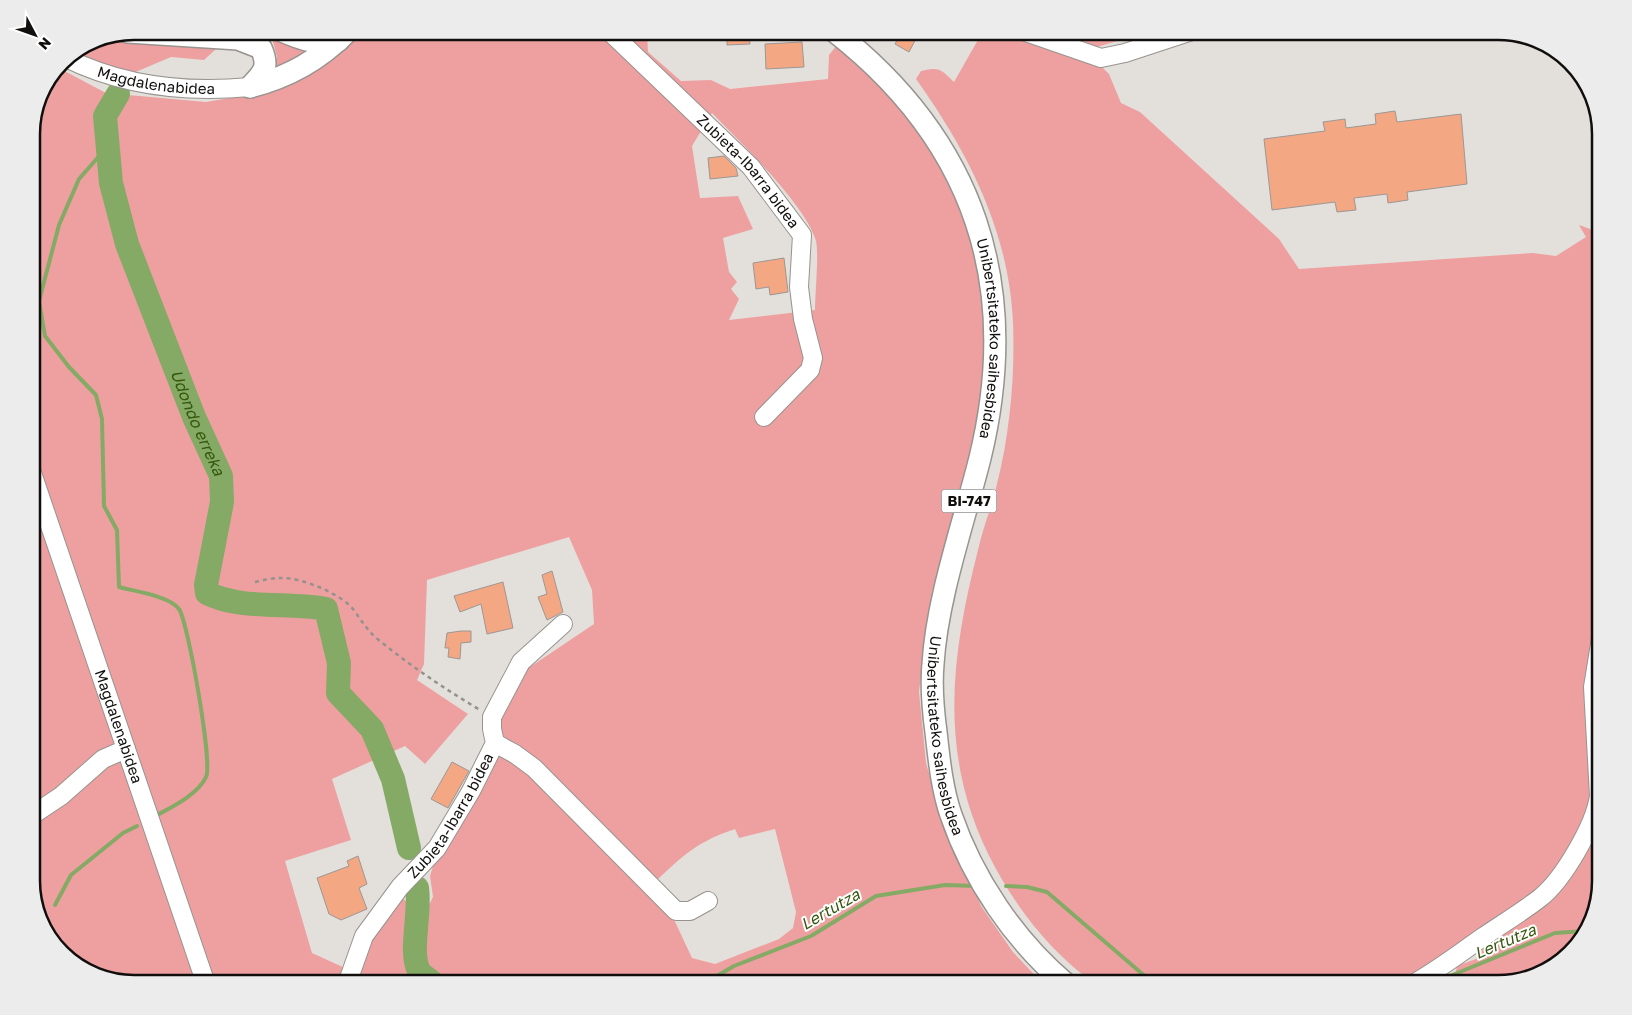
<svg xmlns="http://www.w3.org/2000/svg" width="1632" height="1015" font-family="'Golos Text',sans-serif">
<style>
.green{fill:#eea0a1;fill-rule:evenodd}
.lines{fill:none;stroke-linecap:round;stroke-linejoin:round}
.stream{stroke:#85aa65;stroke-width:4}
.river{stroke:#85aa65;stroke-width:24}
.building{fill:#f4a783;stroke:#9c9795}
.minor-casing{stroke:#97938f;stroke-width:20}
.major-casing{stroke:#97938f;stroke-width:24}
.path{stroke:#94918e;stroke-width:2.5;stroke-dasharray:4 4;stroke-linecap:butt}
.minor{stroke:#fff;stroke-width:18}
.major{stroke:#fff;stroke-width:21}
.labels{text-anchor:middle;stroke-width:4;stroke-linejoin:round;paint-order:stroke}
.shield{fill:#fff;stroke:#585756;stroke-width:1}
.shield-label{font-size:14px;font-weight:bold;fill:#100f0d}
.street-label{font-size:15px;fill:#100f0d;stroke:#fff}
.water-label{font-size:16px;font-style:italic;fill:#36570c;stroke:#fff}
.rim{fill:none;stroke:#100f0d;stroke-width:2.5}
</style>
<rect width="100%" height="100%" fill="#e3e0db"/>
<!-- green -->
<g class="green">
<path d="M361 31H647L648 52 681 81 711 80 730 89 828 79 829 55 837 45 864 69 913 123 938 163 958 206 976 254 986 312V375L971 455 933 598 924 650 919 692 926 763 943 821 981 906 1013 952 1043 984H162L161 982 134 984 77 967 45 933 31 888V833L38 831 31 799V305L39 274 31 275V127L42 89 57 67 106 93 206 102 270 91 322 66ZM712 113C739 141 806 205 816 241 819 255 815 293 815 310L729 320 739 299 731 289 737 282 729 272 723 238 753 229 738 196 700 198 692 146ZM569 537 592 590 594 624 527 669 498 726 499 756 434 863 430 876 433 897 426 911 410 906 400 895 364 952 356 973 312 953 285 861 351 840 332 779 405 746 425 764 468 714 417 680 424 664 427 580ZM735 829 739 838 775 829 796 912 793 928 779 939 715 964 692 958 656 881C685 854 697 842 735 829Z"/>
<path d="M983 31H1007L1096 61 1109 74 1121 103 1140 112 1279 239 1299 269 1533 253 1556 256 1586 237 1579 225 1601 233V616L1595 636 1594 797 1565 860 1535 895 1399 984H1095C1054 955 1020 913 996 869 938 763 949 663 978 550 983 527 992 506 997 484 1010 432 1015 376 1013 323 1009 231 968 152 916 79L921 71C939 66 942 70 954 82Z"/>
<polygon points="1059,31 1151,31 1097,47"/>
<polygon points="271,34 310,49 274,73 277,57"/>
<polygon points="101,38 143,44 207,44 216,49 204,60 171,57 131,74 73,54 95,39"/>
<polygon points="1601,826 1601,882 1584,938 1549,970 1499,984 1458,984 1454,981 1457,966 1476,959 1489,941"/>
</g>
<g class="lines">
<!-- stream -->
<g class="stream">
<path d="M108 146 79 179 59 225 39 301 45 336 69 367 96 395 102 419 104 506 117 530 119 587C133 591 170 596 179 609 188 622 213 764 206 777 199 793 174 806 159 814"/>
<polyline points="1006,886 1027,887 1047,892 1154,984"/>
<polyline points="55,905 71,875 123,833 137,826"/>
<polyline points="703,984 734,966 811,936 876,896 945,885 976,886"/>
<polyline points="1436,984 1450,976 1555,933 1586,931"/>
</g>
<!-- river -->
<g class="river">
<path id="s1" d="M118 94 105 116 111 183 127 244 194 417 221 476 222 502 206 585 207 593C240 610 289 602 326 609L339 663 338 693 372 729 393 779 409 848"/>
<path d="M417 888C421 912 409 952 419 971 422 976 430 980 434 984"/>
</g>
</g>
<!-- building -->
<g class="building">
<polygon points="727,31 749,31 750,44 727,45"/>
<polygon points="902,31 920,31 909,52 895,44"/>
<polygon points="802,42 804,67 766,69 765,44"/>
<polygon points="1395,111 1397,122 1461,114 1467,184 1407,192 1408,200 1388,203 1387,194 1354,198 1356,210 1337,212 1335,202 1272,210 1264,139 1325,131 1323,122 1345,119 1346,128 1376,124 1375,114"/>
<polygon points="724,156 736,168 738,176 710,179 708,158"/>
<polygon points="784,258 788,292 770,295 769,287 756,289 753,263"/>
<polygon points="552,571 563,612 547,620 538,597 547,594 542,575"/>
<polygon points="503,582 513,628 487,634 481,604 460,612 454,596"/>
<polygon points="461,631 471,631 471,642 461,643 460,659 448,657 449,648 445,648 447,633"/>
<polygon points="452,762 469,771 448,808 431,799"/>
<polygon points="358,856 367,884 359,888 367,909 341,920 329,914 317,878 349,866 347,861"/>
</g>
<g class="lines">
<!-- minor casing -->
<g class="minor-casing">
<g id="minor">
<path id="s2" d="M609 31 751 167 802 235 799 287 803 319 813 358 810 370 764 417"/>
<polyline points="1023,31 1101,58 1125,53 1192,31"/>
<path id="s3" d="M66 58C123 86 187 93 250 87"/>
<path id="s4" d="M31 470 206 984"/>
<polyline points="495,743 515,754 534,768 676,911 690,911 708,901"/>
<polyline points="31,816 61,796 103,759 126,749"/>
<path id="s5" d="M347 984 364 936 400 887 437 848 471 791 495 743 492 729V717L521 662 563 624"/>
<path d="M1413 984C1438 970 1460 953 1483 937 1502 924 1522 912 1540 898 1563 880 1595 825 1599 796L1593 687 1601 638"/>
</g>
</g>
<!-- major casing -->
<g class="major-casing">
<g id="major">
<path d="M282 31C303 40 317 45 339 40"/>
<path id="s6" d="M834 31C975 141 1022 285 980 458 964 522 937 598 933 664 931 686 933 710 936 732 939 759 942 789 951 815 973 879 1014 940 1066 984"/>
<path d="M128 32 238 39 261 48C270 68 263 73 250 87"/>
<path d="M250 87C289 77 319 60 348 31"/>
</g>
</g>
<!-- path -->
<path class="path" d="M255 582C264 580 273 578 281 578 301 577 341 594 353 609 362 621 368 632 380 641 412 667 445 689 480 710"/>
<!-- minor -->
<use href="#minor" class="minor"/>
<!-- major -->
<use href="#major" class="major"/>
</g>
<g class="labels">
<!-- shield labels -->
<rect class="shield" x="941.5" y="489.5" width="55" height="23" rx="4"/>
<g class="shield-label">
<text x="969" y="506">BI-747</text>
</g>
<!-- street labels -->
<g class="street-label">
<text dy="5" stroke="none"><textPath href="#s3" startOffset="94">Magdalenabidea</textPath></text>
<text dy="5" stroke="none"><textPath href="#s2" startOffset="198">Zubieta-Ibarra bidea</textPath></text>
<text dy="5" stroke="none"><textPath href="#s6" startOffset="360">Unibertsitateko saihesbidea</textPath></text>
<text dy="5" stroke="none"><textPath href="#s4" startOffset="271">Magdalenabidea</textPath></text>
<text dy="5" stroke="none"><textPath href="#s6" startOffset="765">Unibertsitateko saihesbidea</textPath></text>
<text dy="5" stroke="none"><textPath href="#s5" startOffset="200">Zubieta-Ibarra bidea</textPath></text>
</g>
<!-- water labels -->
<g class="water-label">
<text dy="6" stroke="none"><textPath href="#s1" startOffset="348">Udondo erreka</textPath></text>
<text transform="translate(830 909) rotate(-30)" y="6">Lertutza</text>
<text transform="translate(1505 941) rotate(-23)" y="6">Lertutza</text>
</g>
</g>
<!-- crop -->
<path d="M0 0H1632V1015H0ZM134 40H1498A94 94 0 0 1 1592 134V881A94 94 0 0 1 1498 975H134A94 94 0 0 1 40 881V134A94 94 0 0 1 134 40Z" fill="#ececec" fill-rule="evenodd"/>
<path class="rim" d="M134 40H1498A94 94 0 0 1 1592 134V881A94 94 0 0 1 1498 975H134A94 94 0 0 1 40 881V134A94 94 0 0 1 134 40Z"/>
<!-- north arrow -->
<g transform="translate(35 35) rotate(131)" stroke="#ffffff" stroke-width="4" paint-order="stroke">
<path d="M0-4L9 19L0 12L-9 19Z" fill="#100f0d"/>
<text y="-8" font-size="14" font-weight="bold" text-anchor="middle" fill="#100f0d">N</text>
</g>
</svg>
